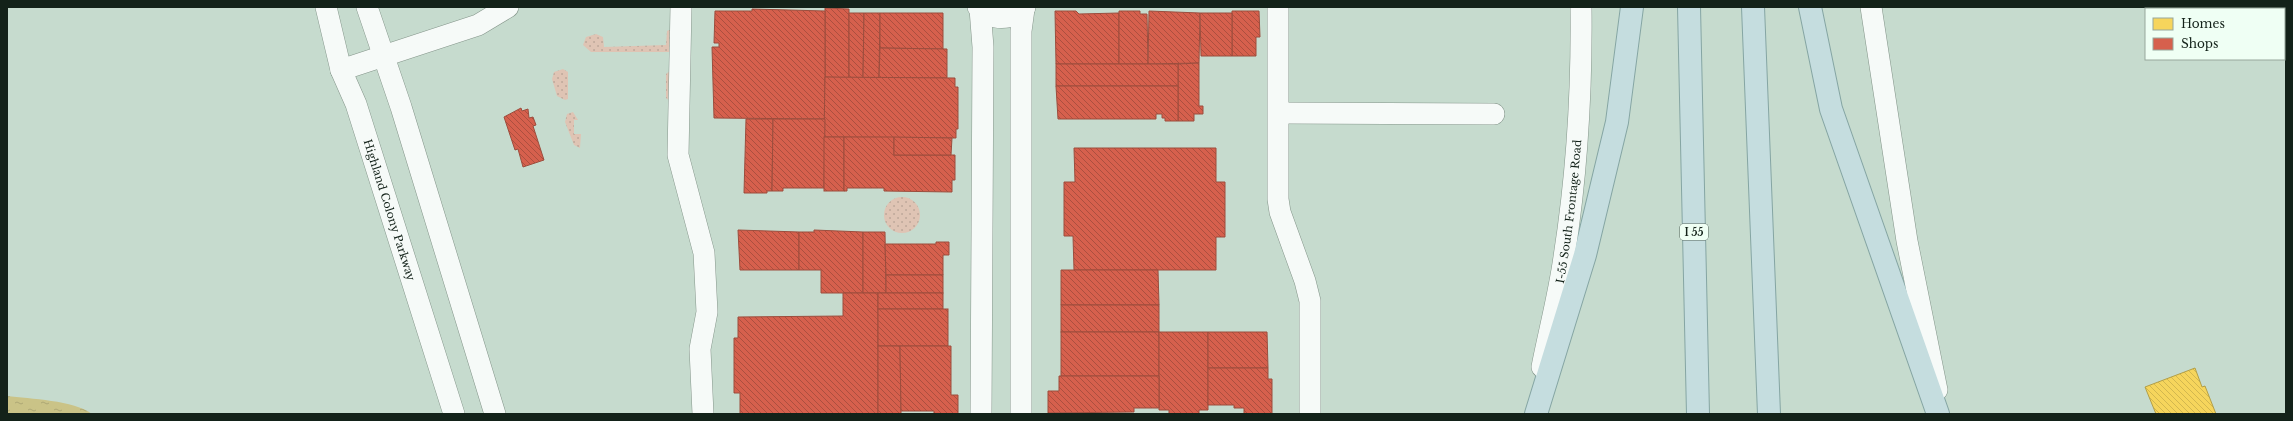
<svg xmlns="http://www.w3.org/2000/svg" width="2293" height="421" font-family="'Libre Baskerville',serif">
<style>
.green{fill:url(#green-dots)}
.water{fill:url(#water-ripples)}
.homes{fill:url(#homes-back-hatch);stroke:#b29f48}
.shops{fill:url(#shops-back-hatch);stroke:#9c4d3d}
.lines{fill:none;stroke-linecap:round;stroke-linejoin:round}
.minor-casing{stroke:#84958a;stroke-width:22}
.highway-casing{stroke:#85a5a3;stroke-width:24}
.minor{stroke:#f6faf8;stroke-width:21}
.highway{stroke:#c5dddf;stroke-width:22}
.labels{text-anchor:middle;stroke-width:4;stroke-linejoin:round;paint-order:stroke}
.shield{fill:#effff4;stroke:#55645b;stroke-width:1}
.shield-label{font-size:10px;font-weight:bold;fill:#132219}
.street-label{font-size:11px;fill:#132219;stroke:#effff4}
</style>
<defs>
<pattern id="green-dots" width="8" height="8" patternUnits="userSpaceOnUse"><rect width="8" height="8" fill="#dfc4b4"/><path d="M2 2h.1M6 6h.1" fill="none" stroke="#bea89a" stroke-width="1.8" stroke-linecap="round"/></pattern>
<pattern id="water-ripples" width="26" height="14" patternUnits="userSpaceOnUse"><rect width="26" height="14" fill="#cac387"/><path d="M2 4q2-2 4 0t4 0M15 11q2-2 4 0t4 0" fill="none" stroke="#ada774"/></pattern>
<pattern id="homes-back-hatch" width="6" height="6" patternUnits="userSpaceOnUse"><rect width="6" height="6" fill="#f6d55c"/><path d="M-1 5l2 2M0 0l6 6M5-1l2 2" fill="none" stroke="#d2b74f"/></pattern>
<pattern id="shops-back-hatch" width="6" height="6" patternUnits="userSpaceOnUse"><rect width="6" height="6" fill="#d6604d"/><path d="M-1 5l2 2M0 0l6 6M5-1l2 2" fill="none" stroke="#ac4f3f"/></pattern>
</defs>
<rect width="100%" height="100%" fill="#c6dbce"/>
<!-- green -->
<g class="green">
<polygon points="669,30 674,30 672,52 591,52 583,45 586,37 596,34 603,37 604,47 666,45 667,31"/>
<polygon points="563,69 568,72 568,99 565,100 557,96 552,79 554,72"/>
<polygon points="670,71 670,101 666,98 666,74"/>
<polygon points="573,112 578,120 574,120 574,134 581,134 580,148 574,145 565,122 567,114"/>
<circle cx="902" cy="215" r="18"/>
</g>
<!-- water -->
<path class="water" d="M7 396C30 399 74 400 92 414H7Z"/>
<!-- homes -->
<polygon class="homes" points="2195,368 2202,387 2205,386 2216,414 2156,414 2145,387"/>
<!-- shops -->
<g class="shops">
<polygon points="825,8 849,9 849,78 825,77"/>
<polygon points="752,9 825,11 825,119 714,118 712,47 719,47 719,43 714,43 715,11 752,11"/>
<polygon points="1055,11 1076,11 1079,14 1119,13 1119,64 1056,64"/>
<polygon points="1119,11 1140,11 1140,14 1147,14 1148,64 1119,64"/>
<polygon points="1149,11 1200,13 1199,63 1148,64"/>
<polygon points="1232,11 1259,11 1260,37 1256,37 1256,56 1232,56"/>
<polygon points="849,13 864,13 863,78 849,78"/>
<polygon points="864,13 880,13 879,78 863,78"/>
<polygon points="880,13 943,13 943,49 880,48"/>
<polygon points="1200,13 1232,13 1232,56 1201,56"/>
<polygon points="880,48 947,49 947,78 879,78"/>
<polygon points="1199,63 1199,106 1203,106 1203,114 1194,114 1194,121 1178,121 1178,64"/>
<rect x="1056" y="64" width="122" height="22"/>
<polygon points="825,77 955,78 955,87 958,87 958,129 956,129 956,138 824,137"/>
<polygon points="1056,86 1178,86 1178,121 1165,121 1165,118 1162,118 1162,114 1156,114 1156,119 1058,119"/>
<polygon points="521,108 522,111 528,109 529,118 533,117 536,125 533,126 544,160 523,167 518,149 515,150 504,117"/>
<polygon points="746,119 773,119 772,191 767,191 767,193 744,193"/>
<polygon points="773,119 825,119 824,188 783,188 783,191 772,191"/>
<rect x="824" y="137" width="20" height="54"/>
<polygon points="844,137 894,137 894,155 955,155 955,180 952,180 952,192 884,191 884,188 847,188 847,191 844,191"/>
<polygon points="894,137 952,138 951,155 894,155"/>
<polygon points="1074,148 1216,148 1216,182 1225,182 1225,237 1216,237 1216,270 1074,270 1073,236 1064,236 1064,182 1075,182"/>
<polygon points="738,230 799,232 799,270 740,270"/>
<polygon points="814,230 863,232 863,293 821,293 821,270 799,270 799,232 814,232"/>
<polygon points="863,232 885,232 886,293 863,293"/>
<polygon points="936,242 949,242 949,255 943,255 943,275 886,275 885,244 936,244"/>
<polygon points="1061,270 1158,270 1159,305 1061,305"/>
<rect x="886" y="275" width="57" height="18"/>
<polygon points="843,293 878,293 878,414 740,414 740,393 734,393 734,338 738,338 738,317 843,316"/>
<rect x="878" y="293" width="65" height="16"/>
<rect x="1061" y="305" width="98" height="27"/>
<rect x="878" y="309" width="70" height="37"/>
<rect x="1061" y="332" width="98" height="44"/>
<polygon points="1159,332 1208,332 1208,410 1199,410 1199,414 1169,414 1169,410 1159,410"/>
<polygon points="1208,332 1267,332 1268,368 1208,368"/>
<polygon points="878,346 900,346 901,414 878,414"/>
<polygon points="900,346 951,346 951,395 958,395 958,414 934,414 934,411 901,411"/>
<polygon points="1208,368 1268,368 1268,379 1272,379 1272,414 1244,414 1244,408 1234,408 1234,405 1208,405"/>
<polygon points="1059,376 1159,376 1159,408 1134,408 1134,412 1048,413 1048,391 1059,391"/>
</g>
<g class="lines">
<!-- minor casing -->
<g class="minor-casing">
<g id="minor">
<path id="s1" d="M326 7 341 70 356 104 454 414"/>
<polyline points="367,7 401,107 495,414"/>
<polyline points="681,7 678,155 704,253 707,312 700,349 703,414"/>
<path d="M978 7C991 21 1013 21 1025 7"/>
<polyline points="1278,7 1278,199 1280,212 1305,281 1310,301 1310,414"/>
<polyline points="1871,7 1907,241 1937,390"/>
<polyline points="980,9 983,47 981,414"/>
<polyline points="341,70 478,25 508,7"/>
<polyline points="1279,113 1494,114"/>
<path id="s2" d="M1542 367C1549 331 1559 294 1564 257 1577 174 1582 91 1581 7"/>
<polyline points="1021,414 1021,31 1024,9"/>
</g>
</g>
<!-- highway casing -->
<g class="highway-casing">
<g id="highway">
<polyline points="1689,7 1698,414"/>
<polyline points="1753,7 1769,414"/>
<polyline points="1810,7 1831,109 1938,414"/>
<polyline points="1536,414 1585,255 1617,122 1632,7"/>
</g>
</g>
<!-- minor -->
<use href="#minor" class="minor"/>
<!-- highway -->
<use href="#highway" class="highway"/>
</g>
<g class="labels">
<!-- shield labels -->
<rect class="shield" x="1680" y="224" width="28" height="16" rx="3"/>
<g class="shield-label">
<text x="1694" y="236">I 55</text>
</g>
<!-- street labels -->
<g class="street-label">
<text dy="4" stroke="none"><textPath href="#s1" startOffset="213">Highland Colony Parkway</textPath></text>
<text dy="4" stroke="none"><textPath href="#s2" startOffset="158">I-55 South Frontage Road</textPath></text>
</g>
</g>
<!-- border -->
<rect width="2293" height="421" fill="none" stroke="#132219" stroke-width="16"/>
<!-- legend -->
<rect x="2145" y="8" width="140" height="52" fill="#effff4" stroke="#97a79c"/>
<rect x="2153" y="18" width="20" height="12" fill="#f6d55c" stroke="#97a79c"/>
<text x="2181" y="28" font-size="12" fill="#132219">Homes</text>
<rect x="2153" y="38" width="20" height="12" fill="#d6604d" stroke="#97a79c"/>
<text x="2181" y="48" font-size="12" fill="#132219">Shops</text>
</svg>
